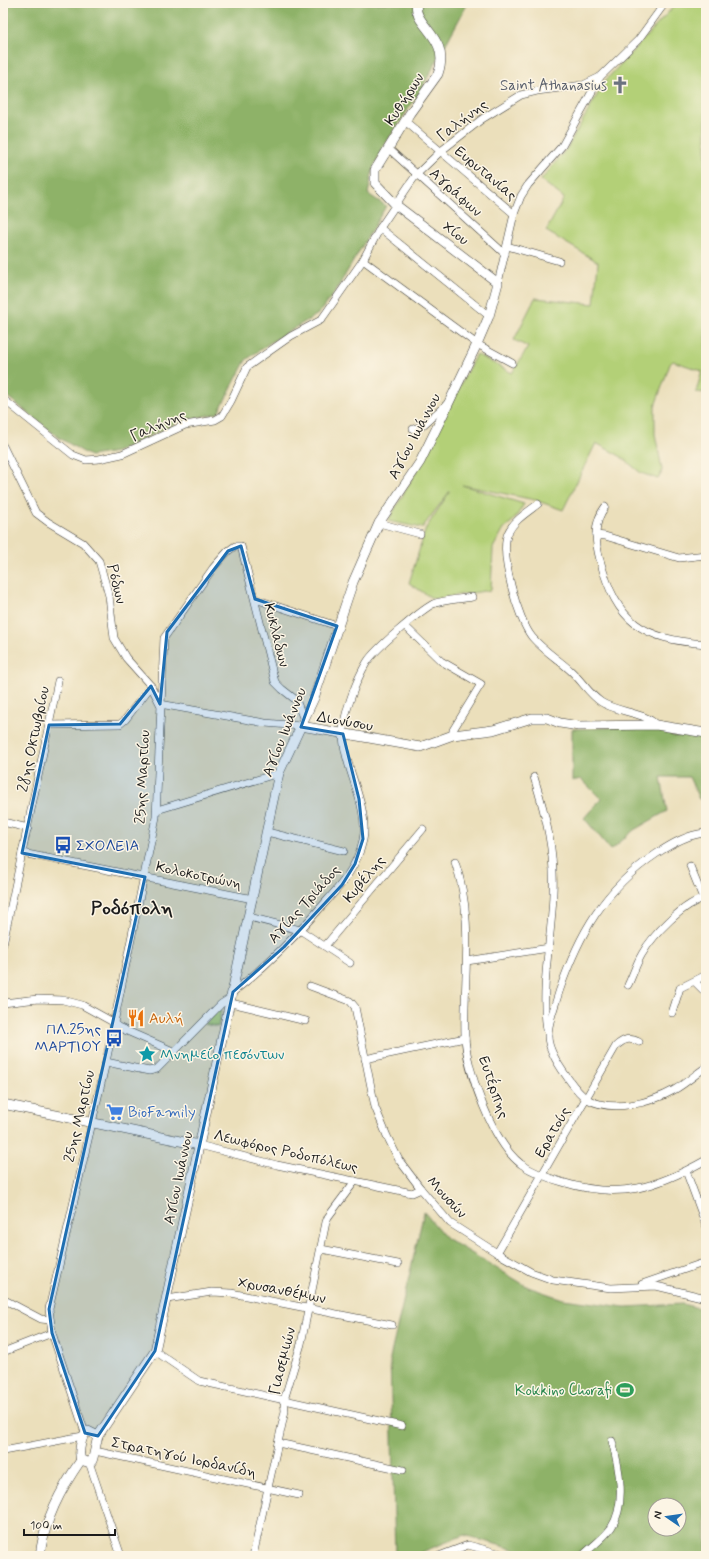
<svg xmlns="http://www.w3.org/2000/svg" width="709" height="1559" font-family="Mynerve,sans-serif">
<style>
.green{fill:#b3d077;stroke:#68764a}
.forest{fill:#8eb268;stroke:#556742;fill-rule:evenodd}
.lines{fill:none;stroke-linecap:round;stroke-linejoin:round}
.minor-casing{stroke:#3b3934;stroke-width:8}
.tertiary-casing{stroke:#3b3934;stroke-width:10}
.minor{stroke:#fff;stroke-width:7}
.tertiary{stroke:#fff;stroke-width:9}
.marked{fill:#1f6fb2;fill-opacity:0.2;stroke:#1f6fb2;stroke-width:3;stroke-linejoin:round}
.labels{text-anchor:middle;stroke-width:3;stroke-linejoin:round;paint-order:stroke}
.worship-label{font-size:15px;fill:#5b616d;stroke:#fcf5e5;text-anchor:end}
.street-label{font-size:15px;fill:#1c1c1c;stroke:#fcf5e5}
.transit-label{font-size:15px;fill:#164399;stroke:#fcf5e5;text-anchor:start}
.food-label{font-size:15px;fill:#c56008;stroke:#fcf5e5;text-anchor:start}
.culture-label{font-size:15px;fill:#0d838f;stroke:#fcf5e5;text-anchor:start}
.shop-label{font-size:15px;fill:#366cbe;stroke:#fcf5e5;text-anchor:start}
.leisure-label{font-size:15px;fill:#27864d;stroke:#fcf5e5;text-anchor:end}
.district-label{font-size:19px;font-weight:bold;fill:#1c1c1c;stroke:#fcf5e5}
</style>
<rect width="100%" height="100%" fill="#fcf5e5"/>
<filter id="ink" filterUnits="userSpaceOnUse"><feTurbulence type="fractalNoise" baseFrequency=".025" numOctaves="2"/><feDisplacementMap in="SourceGraphic" scale="8" xChannelSelector="R" yChannelSelector="G"/><feConvolveMatrix kernelMatrix="1 2 1 2 8 2 1 2 1" color-interpolation-filters="sRGB"/></filter>
<filter id="wash" filterUnits="userSpaceOnUse"><feTurbulence type="fractalNoise" baseFrequency=".012" numOctaves="4" result="noise"/><feDisplacementMap in="SourceGraphic" scale="16" xChannelSelector="R" yChannelSelector="G"/><feGaussianBlur stdDeviation="0.9" result="paint"/><feColorMatrix in="noise" values="0 0 0 0 0 0 0 0 0 0 0 0 0 0 0 0 0 1.4 0 .05"/><feComposite in="paint" operator="in"/></filter>
<g filter="url(#wash)">
<rect width="100%" height="100%" fill="#ebdfbb"/>
<!-- green -->
<g class="green">
<polygon points="677,3 706,3 706,393 696,392 702,371 673,361 670,364 655,406 655,434 662,469 661,474 658,479 641,473 620,456 596,443 563,510 535,500 462,485 524,504 514,520 504,528 493,548 491,590 433,599 409,583 426,528 450,491 422,528 388,521 420,465 476,354 512,373 528,347 514,340 535,298 594,304 598,262 546,231 564,198 541,180 567,148 605,81"/>
<polygon points="218,1011 221,1011 218,1027 205,1024"/>
</g>
<!-- forest -->
<g class="forest">
<polygon points="3,3 468,3 422,88 382,149 373,169 368,194 386,206 335,292 318,314 268,344 246,360 218,413 178,422 116,452 90,456 58,437 3,393"/>
<polygon points="627,727 665,730 672,736 677,737 683,735 706,736 706,801 699,799 689,777 661,777 667,811 634,830 611,850 584,818 601,799 581,779 572,781 572,729"/>
<path d="M424 1212 446 1238 528 1287 563 1299 625 1307 682 1304 706 1310V1556H537L464 1535 412 1556H395L390 1358ZM655 1505H679V1529H655Z"/>
</g>
</g>
<g filter="url(#ink)">
<g class="lines">
<!-- minor casing -->
<g class="minor-casing">
<g id="minor">
<polyline points="405,121 514,214"/>
<polyline points="389,149 505,254"/>
<polyline points="380,228 489,316"/>
<polyline points="507,246 559,261"/>
<polyline points="363,260 477,344 512,363"/>
<polyline points="498,283 514,214 521,196 528,185 562,146 600,77"/>
<polyline points="3,399 73,455 86,460 99,459 122,454 185,425 215,420 222,416 231,401 247,367 291,336 321,320 326,313 363,260 380,228 409,185 417,174 441,151 482,119 521,95 537,91 583,85 600,77 638,40 665,3"/>
<polyline points="3,419 4,400"/>
<polyline points="413,429 422,426 448,403"/>
<polyline points="3,446 36,513 48,522 83,543 99,561 109,596 114,638 126,658 151,686 160,704 265,723 301,726"/>
<path d="M538 504C528 512 514 520 508 533 499 554 518 620 532 637 543 650 559 660 571 671 582 681 589 694 601 702 616 712 645 712 656 725"/>
<path d="M605 507C593 523 595 541 600 560 617 623 642 639 706 644"/>
<polyline points="379,523 420,534"/>
<polyline points="596,535 605,536 679,558 706,555"/>
<polyline points="255,599 337,626"/>
<polyline points="405,626 441,661 481,684 453,730 453,735"/>
<polyline points="49,725 120,724 125,720 151,686"/>
<path d="M534 777C546 816 555 852 553 893 552 939 540 985 547 1030"/>
<polyline points="157,810 279,773"/>
<polyline points="3,822 28,828"/>
<polyline points="267,832 344,851"/>
<path d="M706 833C688 834 671 844 656 854 604 889 579 934 559 992 555 1006 548 1022 548 1036 548 1050 559 1066 567 1077 572 1084 579 1094 587 1099 612 1113 651 1103 674 1090 685 1084 696 1074 706 1067"/>
<polyline points="22,853 253,899"/>
<path d="M455 862C475 919 463 977 465 1036 466 1070 493 1143 521 1164 534 1173 548 1178 562 1182 619 1200 656 1188 706 1160"/>
<polyline points="690,866 703,898"/>
<polyline points="249,917 300,930 350,963"/>
<polyline points="3,944 58,681"/>
<polyline points="325,946 423,829"/>
<polyline points="467,961 549,948"/>
<polyline points="695,982 706,993"/>
<path d="M628 985C633 975 636 964 642 954 652 936 685 901 706 898"/>
<polyline points="310,986 350,1001 355,1007 375,1107 387,1136 399,1160 421,1189 450,1223 497,1253 531,1272 553,1280 611,1288 656,1286 706,1298"/>
<path d="M233 992C263 969 289 943 314 915 335 891 356 872 363 840 370 806 343 767 343 733 343 715 357 678 367 662 375 649 420 611 433 604 442 600 462 599 472 597"/>
<polyline points="3,1003 38,999 63,1000 82,1005 111,1021 118,1027 175,1052"/>
<polyline points="231,1003 306,1021"/>
<polyline points="672,1013 680,988 706,975"/>
<polyline points="365,1059 465,1038"/>
<polyline points="106,1062 149,1071 157,1069 221,1004 232,997"/>
<polyline points="199,1145 277,1165 412,1193 421,1189"/>
<polyline points="686,1171 706,1225"/>
<polyline points="321,1249 398,1264"/>
<path d="M497 1253 616 1046C624 1039 629 1037 639 1042"/>
<polyline points="642,1284 706,1262"/>
<polyline points="3,1299 41,1319 50,1320"/>
<polyline points="167,1299 212,1292 231,1293 392,1325"/>
<polyline points="155,1351 199,1381 402,1426"/>
<polyline points="3,1352 52,1333"/>
<polyline points="85,1433 52,1333 49,1309 106,1062 156,817 164,638 213,568 228,551 235,546 241,546 275,682 282,689 296,700 304,720"/>
<polyline points="278,1443 403,1470"/>
<polyline points="3,1451 83,1436"/>
<polyline points="95,1451 299,1495"/>
<polyline points="89,1462 121,1556"/>
<polyline points="253,1556 285,1411 284,1400 301,1344 326,1222 328,1217 355,1181"/>
<polyline points="439,1556 468,1545 509,1556"/>
<path d="M582 1556C591 1547 603 1539 611 1528 627 1504 619 1467 612 1441"/>
</g>
</g>
<!-- tertiary casing -->
<g class="tertiary-casing">
<g id="tertiary">
<polyline points="301,726 420,747 453,735 493,730 532,718 547,718 560,723 579,726 656,725 706,733"/>
<polyline points="3,1104 199,1145"/>
<path d="M88 1431 98 1436 93 1458 92 1461 87 1462 81 1460C78 1452 81 1435 88 1431Z"/>
<path d="M98 1436 155 1351 279 773 314 698 353 582 379 523 420 462 442 417 477 344 489 316 498 283 396 205 375 183V170L410 113 438 74C452 37 411 25 417 3"/>
<path d="M40 1556C44 1520 61 1489 81 1460"/>
</g>
</g>
<!-- minor -->
<use href="#minor" class="minor"/>
<!-- tertiary -->
<use href="#tertiary" class="tertiary"/>
</g>
</g>
<!-- marked area -->
<path class="marked" d="M241 546 255 599 337 626 301 727 343 734 359 799 363 839 355 864 342 885 284 947 233 992 155 1351 98 1436 85 1433 52 1333 49 1309 145 877 22 853 49 725 120 724 151 686 160 704 167 632 228 551Z"/>
<!-- icons -->
<defs>
<g id="church-bare" transform="scale(1.38)"><path d="M-1.2-6h2.4v3.5h3.3v2.4h-3.3V6h-2.4V-.1h-3.3v-2.4h3.3Z" fill="#6b7280" stroke="#fcf5e5" stroke-width="2.5" paint-order="stroke"/></g>
<g id="bus-bare" transform="scale(1.38)"><path d="M-5-6H5V4H4V6H2V4H-2V6H-4V4H-5ZM-3.5-4V0h7V-4ZM-3.5 1.2v1.5H-2V1.2ZM2 1.2v1.5H3.5V1.2Z" fill="#1a4fb4" stroke="#fcf5e5" stroke-width="2.5" paint-order="stroke"/></g>
<g id="restaurant-bare" transform="scale(1.38)"><path d="M-5-6h1v4h1v-4h1v4h1v-4h1v5L-1.5 .5V6h-2V.5L-5-1ZM5-6V6H3V1.5H1.5Q1.5-4 5-6Z" fill="#e8710a" stroke="#fcf5e5" stroke-width="2.5" paint-order="stroke"/></g>
<g id="sight-bare" transform="scale(1.38)"><path d="M0-6L1.8-2.2L6-1.7L2.9 1.2L3.7 5.4L0 3.3L-3.7 5.4L-2.9 1.2L-6-1.7L-1.8-2.2Z" fill="#0f9aa8" stroke="#fcf5e5" stroke-width="2.5" paint-order="stroke"/></g>
<g id="supermarket-bare" transform="scale(1.38)"><path d="M-6-5.5h2.5l.6 2H6L4.5 2H-2.5L-4.4-4H-6ZM-1.5 3.2a1.3 1.3 0 1 0 .1 0ZM3 3.2a1.3 1.3 0 1 0 .1 0Z" fill="#3f7fe0" stroke="#fcf5e5" stroke-width="2.5" paint-order="stroke"/></g>
<g id="stadium-bare" transform="scale(1.38)"><path d="M0-5a6.5 5 0 1 0 0 10a6.5 5 0 1 0 0-10ZM-3.5-1.8h7v3.6h-7Z" fill="#2e9e5b" stroke="#fcf5e5" stroke-width="2.5" paint-order="stroke"/></g>
</defs>
<g fill-rule="evenodd">
<use href="#church-bare" x="620" y="85"/>
<use href="#bus-bare" x="63" y="845"/>
<use href="#restaurant-bare" x="136" y="1018"/>
<use href="#bus-bare" x="114" y="1038"/>
<use href="#sight-bare" x="147" y="1054"/>
<use href="#supermarket-bare" x="115" y="1112"/>
<use href="#stadium-bare" x="625" y="1390"/>
</g>
<g class="labels">
<!-- worship labels -->
<g class="worship-label">
<text x="607" y="90">Saint Athanasius</text>
</g>
<!-- street labels -->
<g class="street-label">
<text transform="translate(404 99) rotate(-57)" y="5">Κυθήρων</text>
<text transform="translate(462 120) rotate(-37)" y="5">Γαλήνης</text>
<text transform="translate(486 173) rotate(40)" y="5">Ευρυτανίας</text>
<text transform="translate(456 192) rotate(42)" y="5">Αγράφων</text>
<text transform="translate(456 233) rotate(38)" y="5">Χίου</text>
<text transform="translate(158 425) rotate(-23)" y="5">Γαλήνης</text>
<text transform="translate(414 436) rotate(-62)" y="5">Αγίου Ιωάννου</text>
<text transform="translate(117 584) rotate(77)" y="5">Ρόδων</text>
<text transform="translate(277 635) rotate(76)" y="5">Κυκλάδων</text>
<text transform="translate(345 721) rotate(10)" y="5">Διονύσου</text>
<text transform="translate(284 732) rotate(-68)" y="5">Αγίου Ιωάννου</text>
<text transform="translate(33 739) rotate(-78)" y="5">28ης Οκτωβρίου</text>
<text transform="translate(142 777) rotate(-87)" y="5">25ης Μαρτίου</text>
<text transform="translate(199 875) rotate(12)" y="5">Κολοκοτρώνη</text>
<text transform="translate(364 879) rotate(-50)" y="5">Κυβέλης</text>
<text transform="translate(304 904) rotate(-48)" y="5">Αγίας Τριάδος</text>
<text transform="translate(494 1087) rotate(71)" y="5">Ευτέρπης</text>
<text transform="translate(79 1116) rotate(-77)" y="5">25ης Μαρτίου</text>
<text transform="translate(552 1132) rotate(-60)" y="5">Ερατούς</text>
<text transform="translate(286 1151) rotate(13)" y="5">Λεωφόρος Ροδοπόλεως</text>
<text transform="translate(178 1178) rotate(-78)" y="5">Αγίου Ιωάννου</text>
<text transform="translate(447 1197) rotate(47)" y="5">Μουσών</text>
<text transform="translate(282 1290) rotate(11)" y="5">Χρυσανθέμων</text>
<text transform="translate(282 1361) rotate(-76)" y="5">Γιασεμιών</text>
<text transform="translate(184 1457) rotate(12)" y="5">Στρατηγού Ιορδανίδη</text>
</g>
<!-- transit labels -->
<g class="transit-label">
<text x="76" y="850">ΣΧΟΛΕΙΑ</text>
<text x="101" y="1034" text-anchor="end">ΠΛ.25ης<tspan x="101" dy="17">ΜΑΡΤΙΟΥ</tspan></text>
</g>
<!-- food labels -->
<g class="food-label">
<text x="149" y="1023">Αυλή</text>
</g>
<!-- culture labels -->
<g class="culture-label">
<text x="160" y="1059">Μνημείο πεσόντων</text>
</g>
<!-- shop labels -->
<g class="shop-label">
<text x="128" y="1117">BioFamily</text>
</g>
<!-- leisure labels -->
<g class="leisure-label">
<text x="612" y="1395">Kokkino Chorafi</text>
</g>
<!-- district labels -->
<g class="district-label">
<text x="132" y="914">Ροδόπολη</text>
</g>
</g>
<!-- margin -->
<rect width="709" height="1559" fill="none" stroke="#fcf5e5" stroke-width="16"/>
<!-- north arrow -->
<g transform="translate(667 1517) rotate(283)"><circle r="19" fill="#fcf5e5" stroke="#a29e95"/>
<path d="M0-3L7 15L0 10L-7 15Z" fill="#1f6fb2"/>
<text y="-6" font-size="11" font-weight="bold" text-anchor="middle" fill="#1c1c1c">N</text>
</g>
<!-- scale -->
<path d="M24 1529v6h91v-6" fill="none" stroke="#1c1c1c" stroke-width="2"/>
<text x="30" y="1529" font-size="12" fill="#1c1c1c" stroke="#fcf5e5" stroke-width="3" paint-order="stroke">100 m</text>
</svg>
